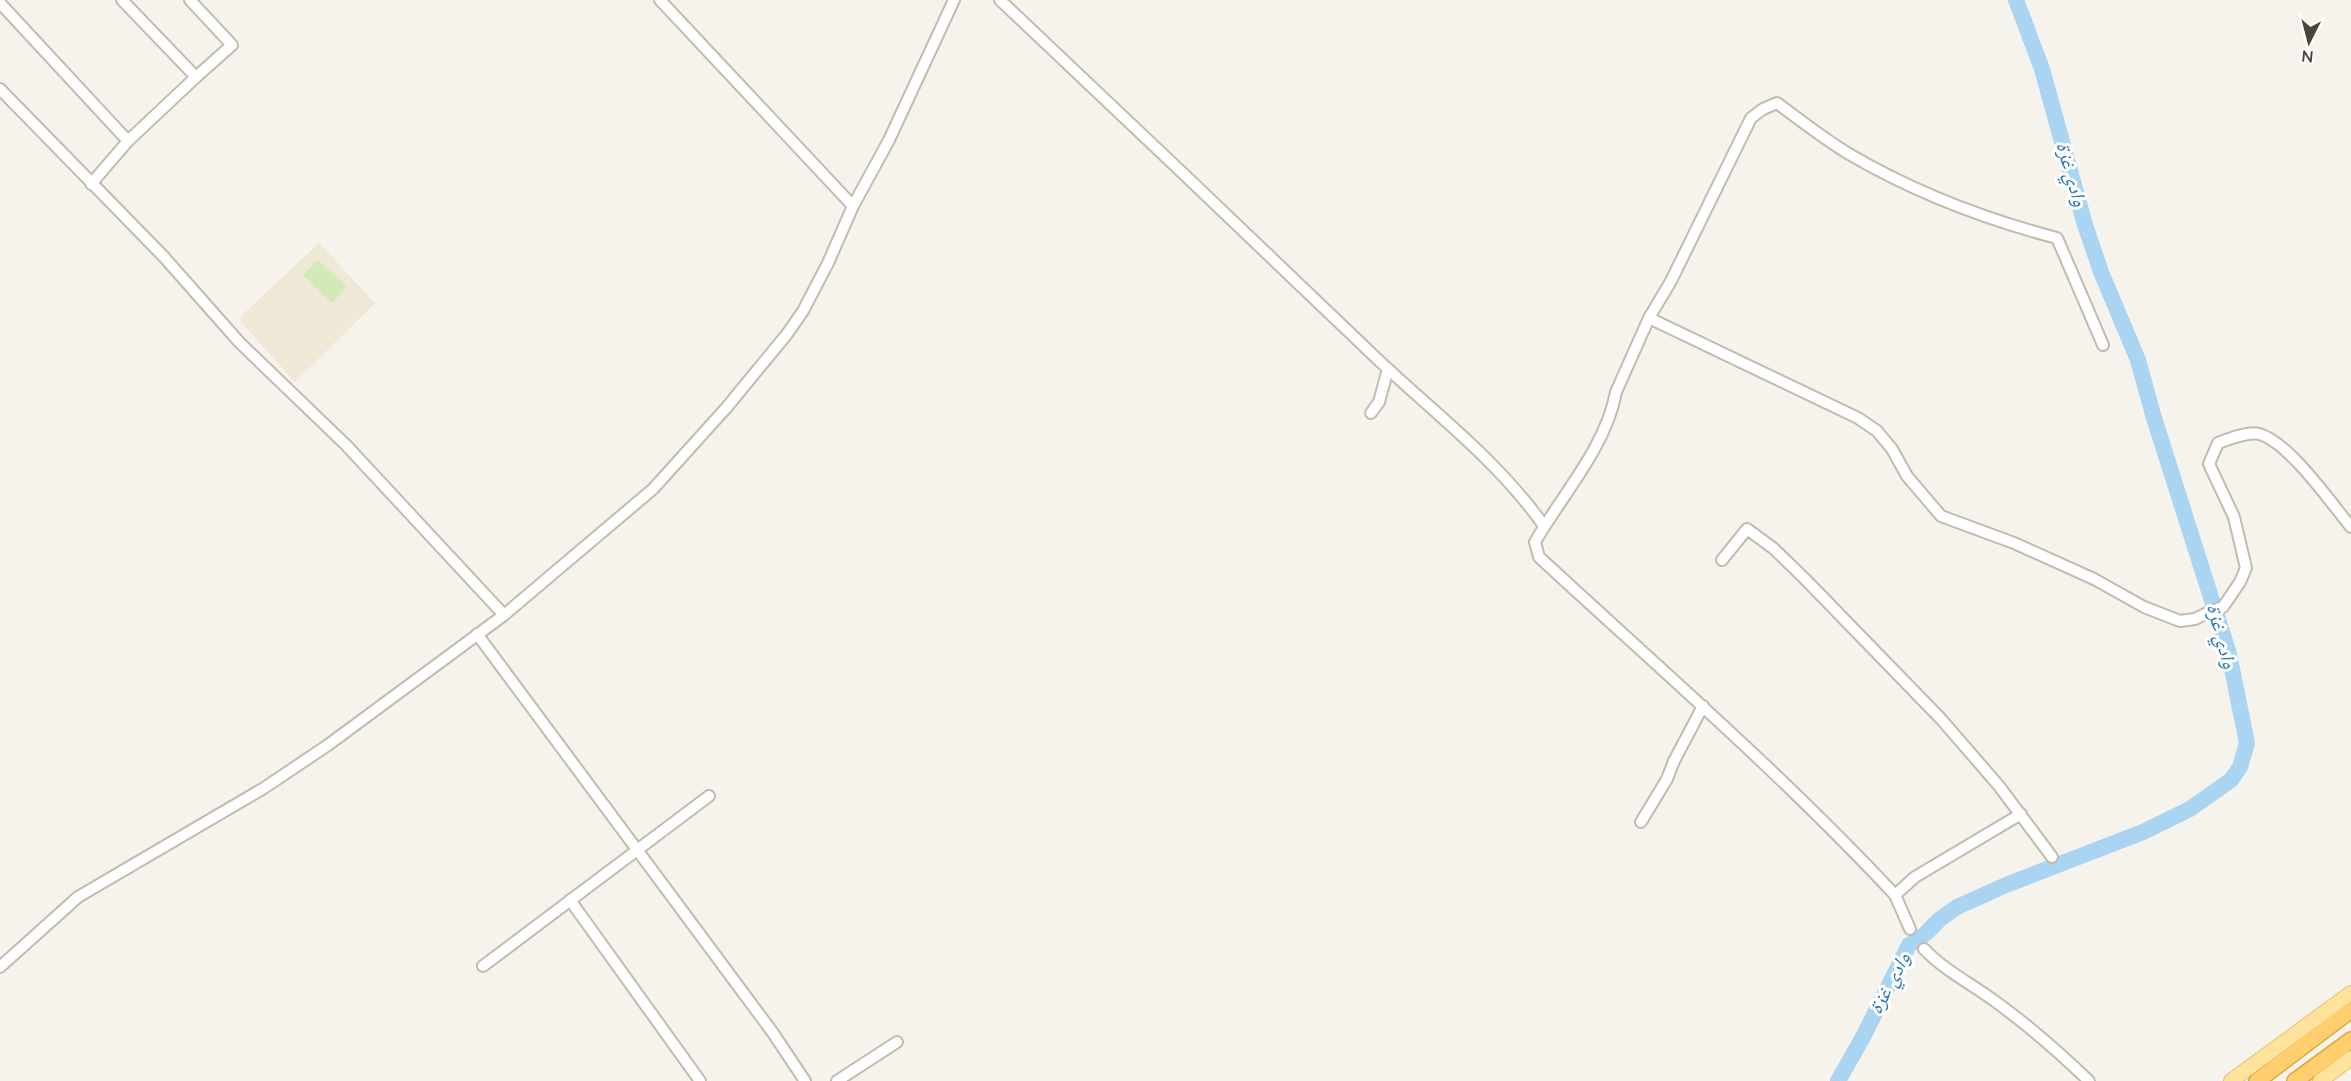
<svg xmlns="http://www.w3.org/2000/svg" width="2351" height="1081" font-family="'Nunito Sans','Noto Naskh Arabic',sans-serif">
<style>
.education{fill:#efe8d6}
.green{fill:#d2eab5}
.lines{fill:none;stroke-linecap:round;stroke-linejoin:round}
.river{stroke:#a9d4f2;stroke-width:16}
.minor-casing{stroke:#c2bbae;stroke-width:14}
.major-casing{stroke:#e6c16a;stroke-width:16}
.highway-casing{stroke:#e0a43c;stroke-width:18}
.minor{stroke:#fff;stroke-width:10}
.major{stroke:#ffe39c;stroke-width:14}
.highway{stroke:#ffcf6e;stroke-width:15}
.labels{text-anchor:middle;stroke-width:6;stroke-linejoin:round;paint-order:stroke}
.water-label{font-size:20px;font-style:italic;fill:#2e7ab2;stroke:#fff}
</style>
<rect width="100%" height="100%" fill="#f6f3ec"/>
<!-- education -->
<polygon class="education" points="319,243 375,303 295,382 241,322 241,316"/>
<!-- green -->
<polygon class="green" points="318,260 347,287 332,303 303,275"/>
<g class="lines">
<!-- river -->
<polyline class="river" points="1838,1081 1863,1037 1909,945 1925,934 1940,919 1957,907 2006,885 2143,832 2190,809 2231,780 2240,767 2247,743 2229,654 2154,418 2138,360 2101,272 2085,225 2042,69 2016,0"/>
<!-- minor casing -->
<g class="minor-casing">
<g id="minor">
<polyline points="190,0 232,45 196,77"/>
<polyline points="660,0 853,206"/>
<path d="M1000 0C1124 117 1248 235 1371 353 1430 410 1497 459 1544 526"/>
<polyline points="0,3 128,141"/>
<polyline points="0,89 164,257 240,343 346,445 504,615"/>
<polyline points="91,184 128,141 196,77 122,0"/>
<path d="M1649 318 1858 418 1877 431 1892 449 1907 476 1941 516 2014 543 2094 579 2144 607 2180 621 2195 619 2209 612 2223 607 2240 582 2246 568 2234 517 2209 464 2218 443C2229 439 2248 431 2259 434 2289 442 2331 503 2351 527"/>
<polyline points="1371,413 1379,402 1388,369"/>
<polyline points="1722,560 1747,529 1773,548 1804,578 1941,719 1999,786 2052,857"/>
<polyline points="477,634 773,1033 805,1081"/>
<polyline points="1641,822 1667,779 1674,761 1703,706"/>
<path d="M1895 895C1783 775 1659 668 1539 557L1535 542C1562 495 1606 447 1616 392L1649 318 1671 281 1751 118 1763 109 1777 103C1800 120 1824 139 1849 154 1914 192 1984 219 2057 238L2103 345"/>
<polyline points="570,900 700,1081"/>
<polyline points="1910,929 1895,895 1915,877 2021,814"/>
<path d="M1924 949C1945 971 1972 984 1996 1002 2029 1026 2060 1053 2089 1081"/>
<polyline points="483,966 709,796"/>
<polyline points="0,967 78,897 264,788 328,745 504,615 653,489 727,407 787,334 803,311 828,263 853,206 889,140 954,0"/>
<polyline points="837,1081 897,1042"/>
</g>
</g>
<!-- major casing -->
<g class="major-casing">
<g id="major">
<polyline points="2231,1081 2351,993"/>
<polyline points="2320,1081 2351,1058"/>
</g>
</g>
<!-- highway casing -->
<g class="highway-casing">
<g id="highway">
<polyline points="2257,1081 2351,1010"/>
<polyline points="2295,1081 2351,1040"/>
</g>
</g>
<!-- minor -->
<use href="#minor" class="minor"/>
<!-- major -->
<use href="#major" class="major"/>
<!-- highway -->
<use href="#highway" class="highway"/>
</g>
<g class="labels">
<!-- water labels -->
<g class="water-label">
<text transform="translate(2072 174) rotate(74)" y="7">وادي غزة</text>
<text transform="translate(2222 636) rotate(75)" y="7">وادي غزة</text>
<text transform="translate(1889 983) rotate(-62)" y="7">وادي غزة</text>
</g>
</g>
<!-- north arrow -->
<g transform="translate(2309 42) rotate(186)" stroke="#ffffff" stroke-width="4.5" paint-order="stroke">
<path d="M0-4.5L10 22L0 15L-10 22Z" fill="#4b4439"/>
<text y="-9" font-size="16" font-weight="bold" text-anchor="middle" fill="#4b4439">N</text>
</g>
</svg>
